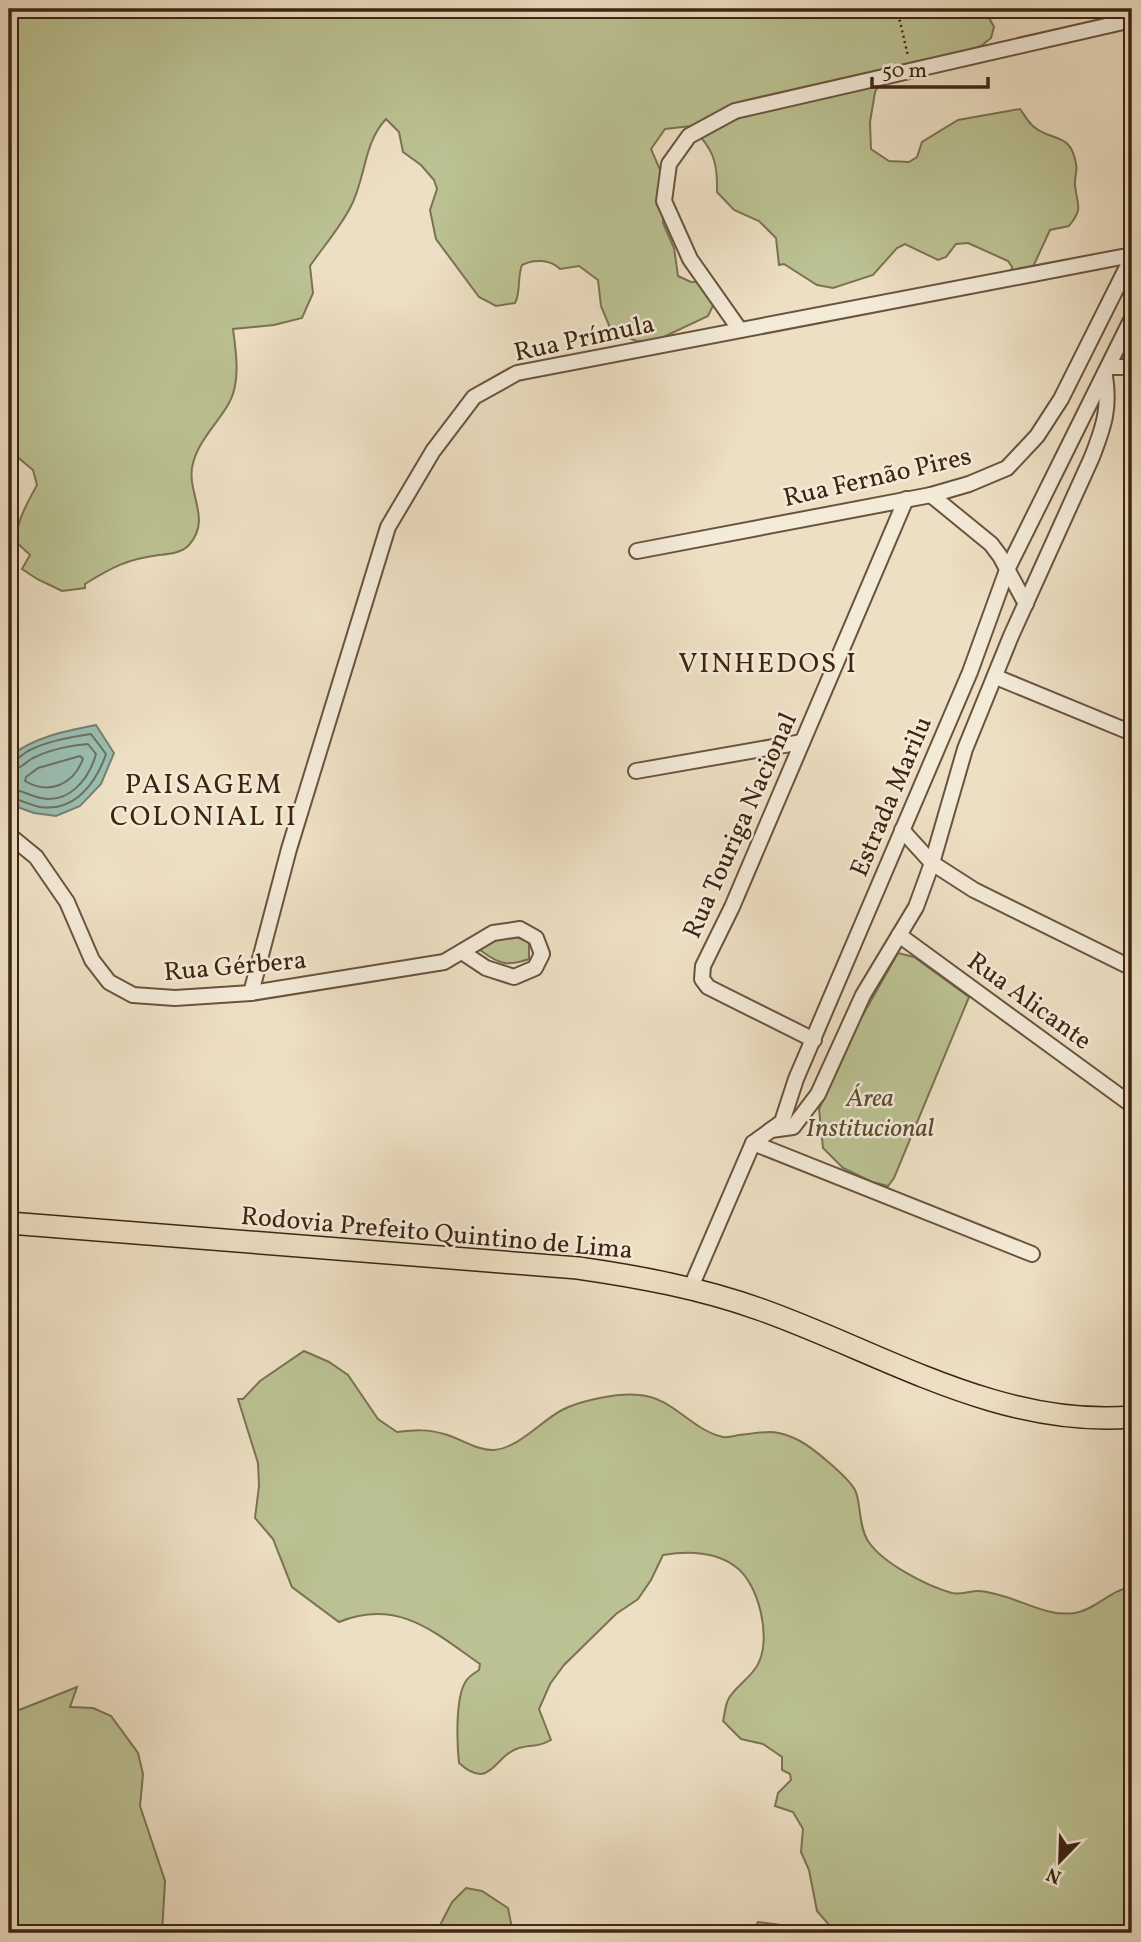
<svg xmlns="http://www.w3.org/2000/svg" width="1141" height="1942" font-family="Vollkorn,serif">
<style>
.green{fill:#bbc192;stroke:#7c7252;stroke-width:2}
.water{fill:#9abdb0;stroke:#758070;stroke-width:2}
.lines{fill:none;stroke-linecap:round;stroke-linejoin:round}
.shore{stroke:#6c7060;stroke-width:2}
.minor-casing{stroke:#6a533e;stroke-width:18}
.primary-casing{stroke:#3e2411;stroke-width:24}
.path{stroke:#3e2411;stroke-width:2.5;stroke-dasharray:2 3.5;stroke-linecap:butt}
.minor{stroke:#f3ead8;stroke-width:14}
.primary{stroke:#eddfc3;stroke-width:21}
.labels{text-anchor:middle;stroke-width:5;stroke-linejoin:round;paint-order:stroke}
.street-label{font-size:26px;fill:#3e2411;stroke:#f3ead8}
.park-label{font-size:26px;font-style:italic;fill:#5d4b31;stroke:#f3ead8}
.neighbourhood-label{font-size:28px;letter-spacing:2px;fill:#3e2411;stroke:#f3ead8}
</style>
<rect width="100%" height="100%" fill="#eddfc3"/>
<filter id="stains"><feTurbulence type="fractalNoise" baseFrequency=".00286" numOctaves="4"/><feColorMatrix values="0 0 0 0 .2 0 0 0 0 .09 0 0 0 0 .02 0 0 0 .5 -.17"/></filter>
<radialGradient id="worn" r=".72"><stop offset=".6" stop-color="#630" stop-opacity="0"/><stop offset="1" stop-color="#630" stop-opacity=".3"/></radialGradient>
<!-- green -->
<g class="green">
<path d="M9 9H978L988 16 994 27 991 38 981 46 916 67 880 83 875 92 870 122 871 149 889 161 909 162 917 157 922 142 958 120 1020 109C1024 114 1028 122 1033 126 1050 142 1071 131 1076 164 1078 171 1074 178 1075 185 1077 206 1084 207 1069 226L1050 230 1032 269 1011 276 1012 267 1008 261 968 243 956 244 946 257 938 260 905 244 897 248 873 275 833 288 817 285 784 264 779 265 776 238 759 221 734 210 717 192C718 161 713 149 691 126L665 129 651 149 661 172 664 199 663 223 674 248 678 276 691 282 712 281 720 291 708 316 653 342 636 341 611 330 601 306 598 280 579 266 560 269C550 259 533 259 522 265 517 278 521 293 515 303L496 306 479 297 436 239 430 210 437 189 434 180 421 165 403 152 399 132 386 119C363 143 366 179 350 208 339 229 323 247 310 266L313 293 302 318 274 325 233 329C236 351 241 382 229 403 218 423 199 440 193 463 185 492 213 518 189 545 182 553 169 554 159 555 128 559 112 567 85 584V588L62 591 37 579 22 569 30 555C27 551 20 547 18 543 12 528 30 498 37 485L33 470 9 450Z"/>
<path d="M514 936 529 942V959C506 967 499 964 480 950L493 939Z"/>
<polygon points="898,953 914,957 969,997 894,1178 888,1186 872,1182 843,1168 823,1148 819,1109 860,1020"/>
<path d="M304 1351 329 1362 348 1375 378 1419 397 1432C414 1430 428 1429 444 1434 460 1438 477 1451 494 1450 519 1448 541 1421 562 1410 581 1400 618 1393 639 1395 673 1397 691 1430 723 1437 728 1438 734 1436 739 1435 766 1432 775 1428 800 1441 813 1448 848 1477 855 1490 861 1501 858 1525 868 1541 882 1563 927 1586 952 1593 960 1595 970 1591 978 1591 985 1591 992 1593 999 1595 1024 1601 1048 1617 1075 1613 1097 1609 1111 1589 1132 1587V1933H836L817 1911 809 1870 801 1852 803 1829 793 1812 775 1806 778 1793 791 1780 790 1774 782 1770V1757L763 1744 741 1739 723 1721C725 1714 725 1706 728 1700 734 1687 753 1677 759 1662 771 1637 759 1584 736 1567 715 1551 687 1551 663 1555L651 1580 638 1599 616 1614 564 1665 550 1684 539 1709 551 1740C537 1748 533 1744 519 1748 494 1755 491 1792 459 1763 457 1744 455 1697 466 1681 469 1676 475 1673 479 1670L480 1664C434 1632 398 1598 339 1622L292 1587 273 1539 255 1518 259 1486 258 1463 238 1399H243L260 1381Z"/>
<polygon points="77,1687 70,1707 93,1708 111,1716 138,1753 143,1774 140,1806 165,1881 162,1933 9,1933 9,1714"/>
<polygon points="466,1888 482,1891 508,1908 513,1933 436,1933 452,1902"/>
<polygon points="758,1922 803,1928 807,1933 752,1933"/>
</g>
<!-- water -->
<path class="water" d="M96 725 114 753 101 784 80 806 56 816 34 813 9 804V757C34 737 65 731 96 725Z"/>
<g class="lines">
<!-- shore -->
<g class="shore">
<path d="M80 756 83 759C73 785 49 795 25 781L26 777 38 768Z"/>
<path d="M9 762C18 761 21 755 28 751 47 741 71 737 91 734L106 754C96 783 75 812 40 807 29 805 20 799 9 798"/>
<path d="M9 771C20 770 24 763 33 758 49 750 71 745 88 744L96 754C89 779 69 804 41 798 30 796 20 789 9 789"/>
</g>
<!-- minor casing -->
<g class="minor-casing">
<g id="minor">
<polyline points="740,330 690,259 664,201 669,164 689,136 735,111 1132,20"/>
<polyline points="1109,367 1132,367"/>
<polyline points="931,495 991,544 1000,556 1026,604"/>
<polyline points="637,551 931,495 969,484 1007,468 1037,436 1061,399 1132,257"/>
<polyline points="996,677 1132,733"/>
<polyline points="636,771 802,742"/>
<polyline points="902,830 932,863 974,890 1132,968"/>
<polyline points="9,835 36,857 67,902 92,960 109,982 133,995 175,998 251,993 444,962 493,933 520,929 536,938 542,954 535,968 514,977 486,968 462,952"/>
<polyline points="899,935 1132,1105"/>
<polyline points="251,993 289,849 388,527 433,451 474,397 517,373 1132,255"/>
<polyline points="814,1040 708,987 702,979 703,966 732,907 906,499"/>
<path d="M771 1130 793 1127 818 1094 863 995 916 907 932 863 965 749 1011 636 1092 457C1104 426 1110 408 1105 376"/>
<polyline points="753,1143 1032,1254"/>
<polyline points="691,1287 753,1143 782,1122 796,1079 970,672 1007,570 1132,318"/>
</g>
</g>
<!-- primary casing -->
<g class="primary-casing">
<path id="primary" d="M9 1223 578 1268C640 1277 700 1288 759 1309 881 1352 998 1428 1132 1417"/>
</g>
<!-- path -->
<polyline class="path" points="897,9 908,56"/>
<!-- minor -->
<use href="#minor" class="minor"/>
<!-- primary -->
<use href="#primary" class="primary"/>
</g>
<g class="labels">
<!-- street labels -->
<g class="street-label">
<text transform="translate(584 337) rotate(-12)" y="9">Rua Prímula</text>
<text transform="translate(877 476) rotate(-13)" y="9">Rua Fernão Pires</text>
<text transform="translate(890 796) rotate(-67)" y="9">Estrada Marilu</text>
<text transform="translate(739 825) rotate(-66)" y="9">Rua Touriga Nacional</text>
<text transform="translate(235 965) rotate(-5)" y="9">Rua Gérbera</text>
<text transform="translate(1030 1000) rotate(36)" y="9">Rua Alicante</text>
<text transform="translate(437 1232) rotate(5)" y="9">Rodovia Prefeito Quintino de Lima</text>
</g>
<!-- park labels -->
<g class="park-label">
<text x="870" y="1106">Área<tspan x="870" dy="30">Institucional</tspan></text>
</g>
<!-- neighbourhood labels -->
<g class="neighbourhood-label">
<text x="768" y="672">VINHEDOS I</text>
<text x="204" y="793">PAISAGEM<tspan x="204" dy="32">COLONIAL II</tspan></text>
</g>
</g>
<!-- margin -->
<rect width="1141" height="1942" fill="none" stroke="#eddfc3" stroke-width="35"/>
<rect x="10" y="10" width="1120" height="1921" fill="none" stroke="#3e2411" stroke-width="3.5"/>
<rect x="18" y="18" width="1106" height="1907" fill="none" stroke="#3e2411" stroke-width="2"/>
<!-- north arrow -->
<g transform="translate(1060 1861) rotate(203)" stroke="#f3ead8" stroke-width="5" paint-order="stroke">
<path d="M0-5L12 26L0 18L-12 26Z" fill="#3e2411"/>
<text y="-10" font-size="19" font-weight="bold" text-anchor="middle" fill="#3e2411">N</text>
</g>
<!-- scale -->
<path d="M872 77v10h116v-10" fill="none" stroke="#3e2411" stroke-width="3.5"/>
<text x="882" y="77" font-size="21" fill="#3e2411" stroke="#f3ead8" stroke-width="5" paint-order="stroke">50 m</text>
<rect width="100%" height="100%" filter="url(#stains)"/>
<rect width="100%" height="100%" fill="url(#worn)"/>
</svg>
